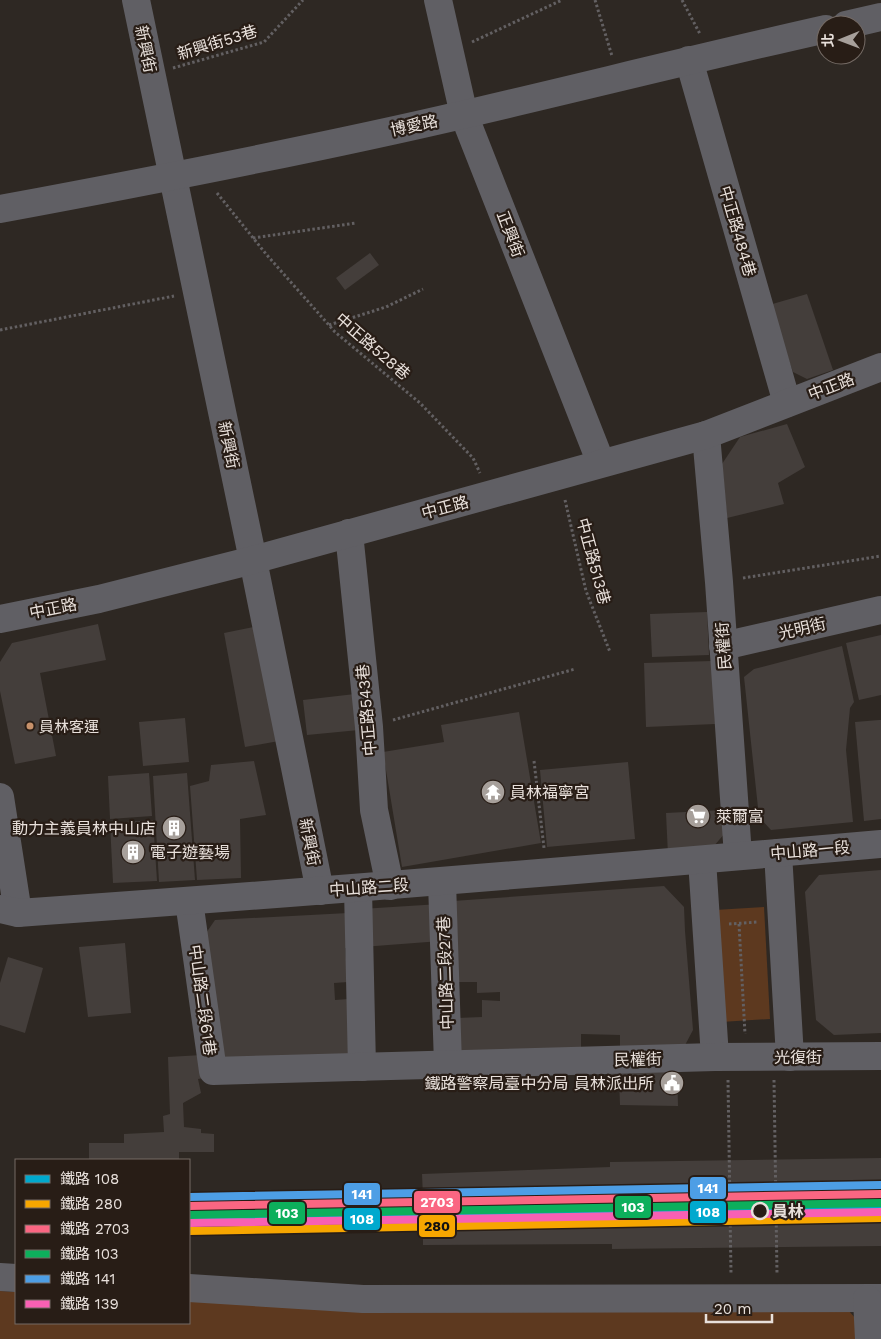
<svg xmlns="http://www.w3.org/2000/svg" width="881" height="1339" font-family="'Work Sans','Noto Sans TC',sans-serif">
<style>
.green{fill:#5d391f}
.building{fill:#443e3b}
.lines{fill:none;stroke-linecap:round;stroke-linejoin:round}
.path{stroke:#636062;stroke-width:3;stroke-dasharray:2.5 2.5;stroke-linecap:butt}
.minor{stroke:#605f64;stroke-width:28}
.rail-1-casing{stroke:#281d16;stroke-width:11}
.rail-2-casing{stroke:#281d16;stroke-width:11}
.rail-3-casing{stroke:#281d16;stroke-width:11}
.rail-4-casing{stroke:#281d16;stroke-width:11}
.rail-5-casing{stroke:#281d16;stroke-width:11}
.rail-6-casing{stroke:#281d16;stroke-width:11}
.rail-1{stroke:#00a9ce;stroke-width:8}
.rail-2{stroke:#f7a600;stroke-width:8}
.rail-3{stroke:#fa6682;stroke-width:8}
.rail-4{stroke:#0daf5c;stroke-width:8}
.rail-5{stroke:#4d9ee5;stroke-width:8}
.rail-6{stroke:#f860b3;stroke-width:8}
.bus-dot{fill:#c7916a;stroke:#281d16;stroke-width:2}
.stop-dot{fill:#281d16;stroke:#e8e0db;stroke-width:2.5}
.labels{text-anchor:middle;stroke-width:4.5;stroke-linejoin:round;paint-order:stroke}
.bus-label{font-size:15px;fill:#e8e0db;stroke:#281d16;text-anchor:start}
.street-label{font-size:16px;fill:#e8e0db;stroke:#281d16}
.poi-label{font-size:16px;fill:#e8e0db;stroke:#281d16;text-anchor:start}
.stop-label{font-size:16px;font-weight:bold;fill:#e8e0db;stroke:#281d16;text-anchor:start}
.line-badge{stroke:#281d16;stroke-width:2}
.badge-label{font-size:14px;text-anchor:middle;font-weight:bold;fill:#fff}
.pale-badge-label{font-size:14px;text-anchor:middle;font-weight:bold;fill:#111}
</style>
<rect width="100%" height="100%" fill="#2e2823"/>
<!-- green -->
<g class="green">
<polygon points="764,907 770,1019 721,1022 715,910"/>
<polygon points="0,1291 16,1292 16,1323 189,1323 189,1301 849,1311 862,1326 861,1339 0,1339"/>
</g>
<!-- building -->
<g class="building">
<polygon points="370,253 379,265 345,290 336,278"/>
<polygon points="807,294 833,370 807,379 793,372 769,305"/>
<polygon points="787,424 805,467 778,483 784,504 727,518 722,464 740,437"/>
<polygon points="707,612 709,655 652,657 650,614"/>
<polygon points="98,624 106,660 40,673 56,756 15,764 0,691 0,662 12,643"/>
<polygon points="258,626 279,741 245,747 224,633"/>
<polygon points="881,635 881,695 859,700 846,643"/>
<polygon points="842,646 854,702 850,708 846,750 853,822 771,830 759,817 744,677 754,669"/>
<polygon points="712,661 715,724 646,727 644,663"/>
<polygon points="355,694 359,730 307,735 303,700"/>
<polygon points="519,712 541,843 402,867 383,752 444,742 441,725"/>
<polygon points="185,718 189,762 143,766 139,722"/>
<polygon points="879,720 881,720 881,819 864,821 855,722"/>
<polygon points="254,761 266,815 240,819 241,878 197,880 190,786 209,781 211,765"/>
<polygon points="628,762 635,839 547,847 540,770"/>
<polygon points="149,773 152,816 110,819 108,776"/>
<polygon points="187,773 195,880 159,882 153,776"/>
<polygon points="724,810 725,833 708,853 668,855 666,813"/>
<polygon points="153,820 157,881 113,883 110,823"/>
<polygon points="881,870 881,1033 834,1035 816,1020 805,892 819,875"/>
<polygon points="664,886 684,907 685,931 693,1030 683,1049 620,1052 620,1035 581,1034 581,1052 460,1057 457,1018 482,1017 482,1000 500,1001 500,992 477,993 477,982 457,982 453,901"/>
<polygon points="440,904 441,941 362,947 361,909"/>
<polygon points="348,913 349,948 345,948 348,982 334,983 335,1000 349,999 353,1060 227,1067 217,1046 204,936 215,920"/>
<polygon points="125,943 131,1013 88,1017 79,947"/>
<polygon points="8,957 43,968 25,1033 0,1025 0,983"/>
<polygon points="202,1055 205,1078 198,1079 201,1093 183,1103 184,1127 201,1129 201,1133 214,1134 214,1152 179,1152 179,1160 89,1160 89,1143 124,1143 124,1134 164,1132 163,1116 170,1114 168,1057"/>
<polygon points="677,1068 678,1106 620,1105 619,1077 609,1076 609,1070"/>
<polygon points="881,1158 881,1246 612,1249 612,1244 423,1245 423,1221 617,1217 617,1195 423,1197 422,1174 610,1167 610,1162"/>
</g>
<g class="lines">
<!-- path -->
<g class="path">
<polyline points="595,0 612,56"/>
<polyline points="682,0 700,34"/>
<polyline points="472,42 562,0"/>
<polyline points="173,68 264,42 303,0"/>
<polyline points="217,193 266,254 335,332 420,403 473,458 480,473"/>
<polyline points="253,238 356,223"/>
<polyline points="329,325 386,307 423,289"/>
<polyline points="0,330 174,296"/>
<polyline points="565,500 586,591 610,652"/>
<polyline points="743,578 881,556"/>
<polyline points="393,720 575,669"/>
<polyline points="534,761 544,848"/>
<polyline points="729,924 758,922"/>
<polyline points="739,924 745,1034"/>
<polyline points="728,1080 731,1274"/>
<polyline points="774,1080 777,1274"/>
</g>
<!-- minor -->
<g class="minor">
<polyline points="136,0 253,560 320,891"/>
<polyline points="438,0 464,115 601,463"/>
<polyline points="846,25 881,17"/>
<polyline points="689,60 787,403"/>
<path d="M0 209C156 180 312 150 466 114 586 86 706 56 826 29"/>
<polyline points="706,435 719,582 738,856"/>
<polyline points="349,533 369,727 374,810 390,886"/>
<polyline points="0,619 99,599 253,560 706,435 881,367"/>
<polyline points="723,646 881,610"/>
<polyline points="0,797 18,913"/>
<polyline points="778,853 790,1057"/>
<polyline points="702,860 715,1057"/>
<polyline points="442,882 448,1064"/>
<polyline points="358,889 362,1067"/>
<polyline points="189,901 213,1071 715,1057 881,1056"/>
<path d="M0 909 18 913C306 893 594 869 881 844"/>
<polyline points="0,1277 16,1278"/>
<polyline points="189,1288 363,1299 881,1298"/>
<polyline points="867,1299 869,1339"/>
</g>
<!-- rail-1 casing -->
<g class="rail-1-casing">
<polyline id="rail-1" points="189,1222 881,1209"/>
</g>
<!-- rail-2 casing -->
<g class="rail-2-casing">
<polyline id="rail-2" points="189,1231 881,1218"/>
</g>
<!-- rail-3 casing -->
<g class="rail-3-casing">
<polyline id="rail-3" points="189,1206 881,1194"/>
</g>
<!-- rail-4 casing -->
<g class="rail-4-casing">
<polyline id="rail-4" points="189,1215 881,1203"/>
</g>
<!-- rail-5 casing -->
<g class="rail-5-casing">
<polyline id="rail-5" points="189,1197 881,1185"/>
</g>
<!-- rail-6 casing -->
<g class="rail-6-casing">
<polyline id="rail-6" points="189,1223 881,1212"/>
</g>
<!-- rail-1 -->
<use href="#rail-1" class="rail-1"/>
<!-- rail-2 -->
<use href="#rail-2" class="rail-2"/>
<!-- rail-3 -->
<use href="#rail-3" class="rail-3"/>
<!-- rail-4 -->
<use href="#rail-4" class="rail-4"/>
<!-- rail-5 -->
<use href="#rail-5" class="rail-5"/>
<!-- rail-6 -->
<use href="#rail-6" class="rail-6"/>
</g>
<!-- icons -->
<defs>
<g id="temple-disc" transform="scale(1.25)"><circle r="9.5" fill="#a7a09b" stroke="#281d16"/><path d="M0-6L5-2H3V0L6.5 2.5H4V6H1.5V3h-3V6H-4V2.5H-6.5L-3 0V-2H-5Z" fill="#fff"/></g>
<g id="supermarket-disc" transform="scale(1.25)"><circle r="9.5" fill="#a7a09b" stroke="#281d16"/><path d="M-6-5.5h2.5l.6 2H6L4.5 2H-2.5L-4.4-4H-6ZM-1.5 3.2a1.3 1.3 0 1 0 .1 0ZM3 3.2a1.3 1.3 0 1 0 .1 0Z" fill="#fff"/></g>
<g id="building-disc" transform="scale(1.25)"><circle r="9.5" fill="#a7a09b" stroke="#281d16"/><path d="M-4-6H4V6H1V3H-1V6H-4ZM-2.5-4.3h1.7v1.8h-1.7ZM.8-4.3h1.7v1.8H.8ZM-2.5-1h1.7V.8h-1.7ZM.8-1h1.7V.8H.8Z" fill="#fff"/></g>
<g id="civic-disc" transform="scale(1.25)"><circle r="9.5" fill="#a7a09b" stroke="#281d16"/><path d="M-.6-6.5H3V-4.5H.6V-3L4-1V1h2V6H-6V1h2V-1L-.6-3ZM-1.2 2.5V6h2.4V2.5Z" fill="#fff"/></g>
</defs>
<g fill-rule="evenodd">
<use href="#temple-disc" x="493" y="792"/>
<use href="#supermarket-disc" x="698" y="816"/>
<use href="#building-disc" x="174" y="828"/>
<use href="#building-disc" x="133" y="852"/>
<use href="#civic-disc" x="672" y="1083"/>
</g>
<!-- markers -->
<circle class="bus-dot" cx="30" cy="726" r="4.5"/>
<circle class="stop-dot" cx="760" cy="1211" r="8"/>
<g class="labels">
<!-- bus labels -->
<g class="bus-label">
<text x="39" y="732">員林客運</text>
</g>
<!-- street labels -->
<g class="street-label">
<text transform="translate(217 42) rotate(-17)" y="6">新興街53巷</text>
<text transform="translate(146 49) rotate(78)" y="6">新興街</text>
<text transform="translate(414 125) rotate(-12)" y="6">博愛路</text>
<text transform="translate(738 231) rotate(74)" y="6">中正路484巷</text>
<text transform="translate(511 234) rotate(69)" y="6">正興街</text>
<text transform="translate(373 346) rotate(41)" y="6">中正路528巷</text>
<text transform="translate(831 386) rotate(-21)" y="6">中正路</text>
<text transform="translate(229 445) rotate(78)" y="6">新興街</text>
<text transform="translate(445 507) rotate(-15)" y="6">中正路</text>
<text transform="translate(594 561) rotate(75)" y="6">中正路513巷</text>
<text transform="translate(53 608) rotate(-11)" y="6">中正路</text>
<text transform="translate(802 628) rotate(-13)" y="6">光明街</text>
<text transform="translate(723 646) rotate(-94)" y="6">民權街</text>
<text transform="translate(366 710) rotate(-95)" y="6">中正路543巷</text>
<text transform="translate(310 842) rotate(79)" y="6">新興街</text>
<text transform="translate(810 850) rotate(-5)" y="6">中山路一段</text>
<text transform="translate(369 887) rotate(-4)" y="6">中山路二段</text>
<text transform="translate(445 973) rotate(-92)" y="6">中山路二段27巷</text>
<text transform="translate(203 1000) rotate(82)" y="6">中山路二段61巷</text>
<text x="798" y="1063">光復街</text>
<text transform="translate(638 1059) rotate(-1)" y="6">民權街</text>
</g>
<!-- poi labels -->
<g class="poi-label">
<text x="510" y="798">員林福寧宮</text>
<text x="716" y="822">萊爾富</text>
<text x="156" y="834" text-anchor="end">動力主義員林中山店</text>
<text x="150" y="858">電子遊藝場</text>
<text x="654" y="1089" text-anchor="end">鐵路警察局臺中分局 員林派出所</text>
</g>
<!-- stop labels -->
<g class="stop-label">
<text x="772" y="1217">員林</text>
</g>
</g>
<g class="line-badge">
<rect x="689" y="1176" width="38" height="24" rx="5" fill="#4d9ee5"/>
<rect x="343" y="1182" width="38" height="24" rx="5" fill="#4d9ee5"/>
<rect x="413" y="1190" width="48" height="24" rx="5" fill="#fa6682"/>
<rect x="614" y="1195" width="38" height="24" rx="5" fill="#0daf5c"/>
<rect x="689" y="1200" width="38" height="24" rx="5" fill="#00a9ce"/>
<rect x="268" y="1201" width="38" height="24" rx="5" fill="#0daf5c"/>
<rect x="343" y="1207" width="38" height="24" rx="5" fill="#00a9ce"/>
<rect x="418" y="1214" width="38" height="24" rx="5" fill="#f7a600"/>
</g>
<g class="badge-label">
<text x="708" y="1193">141</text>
<text x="362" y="1199">141</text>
<text x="437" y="1207">2703</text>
<text x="633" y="1212">103</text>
<text x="708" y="1217">108</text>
<text x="287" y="1218">103</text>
<text x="362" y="1224">108</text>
</g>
<g class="pale-badge-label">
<text x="437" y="1231">280</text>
</g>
<!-- legend -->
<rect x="15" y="1159" width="175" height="165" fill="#281d16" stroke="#756b65"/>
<rect x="25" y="1175" width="25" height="8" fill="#00a9ce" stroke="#756b65"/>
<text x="60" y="1184" font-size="15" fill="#e8e0db">鐵路 108</text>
<rect x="25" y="1200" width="25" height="8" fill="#f7a600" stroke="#756b65"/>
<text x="60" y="1209" font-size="15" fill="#e8e0db">鐵路 280</text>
<rect x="25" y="1225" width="25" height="8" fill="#fa6682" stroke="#756b65"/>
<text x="60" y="1234" font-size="15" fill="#e8e0db">鐵路 2703</text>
<rect x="25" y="1250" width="25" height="8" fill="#0daf5c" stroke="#756b65"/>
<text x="60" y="1259" font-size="15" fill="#e8e0db">鐵路 103</text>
<rect x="25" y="1275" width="25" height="8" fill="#4d9ee5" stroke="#756b65"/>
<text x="60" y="1284" font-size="15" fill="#e8e0db">鐵路 141</text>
<rect x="25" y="1300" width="25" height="8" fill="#f860b3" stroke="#756b65"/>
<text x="60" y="1309" font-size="15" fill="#e8e0db">鐵路 139</text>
<!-- north arrow -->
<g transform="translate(841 40) rotate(269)"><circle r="24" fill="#281d16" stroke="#756b65"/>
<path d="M0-4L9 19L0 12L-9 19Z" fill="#a7a09b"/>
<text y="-8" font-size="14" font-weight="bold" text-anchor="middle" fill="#e8e0db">北</text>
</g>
<!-- scale -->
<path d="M706 1314v8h66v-8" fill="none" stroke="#e8e0db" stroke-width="2.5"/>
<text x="714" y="1314" font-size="15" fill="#e8e0db" stroke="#281d16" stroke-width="4" paint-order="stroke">20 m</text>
</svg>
